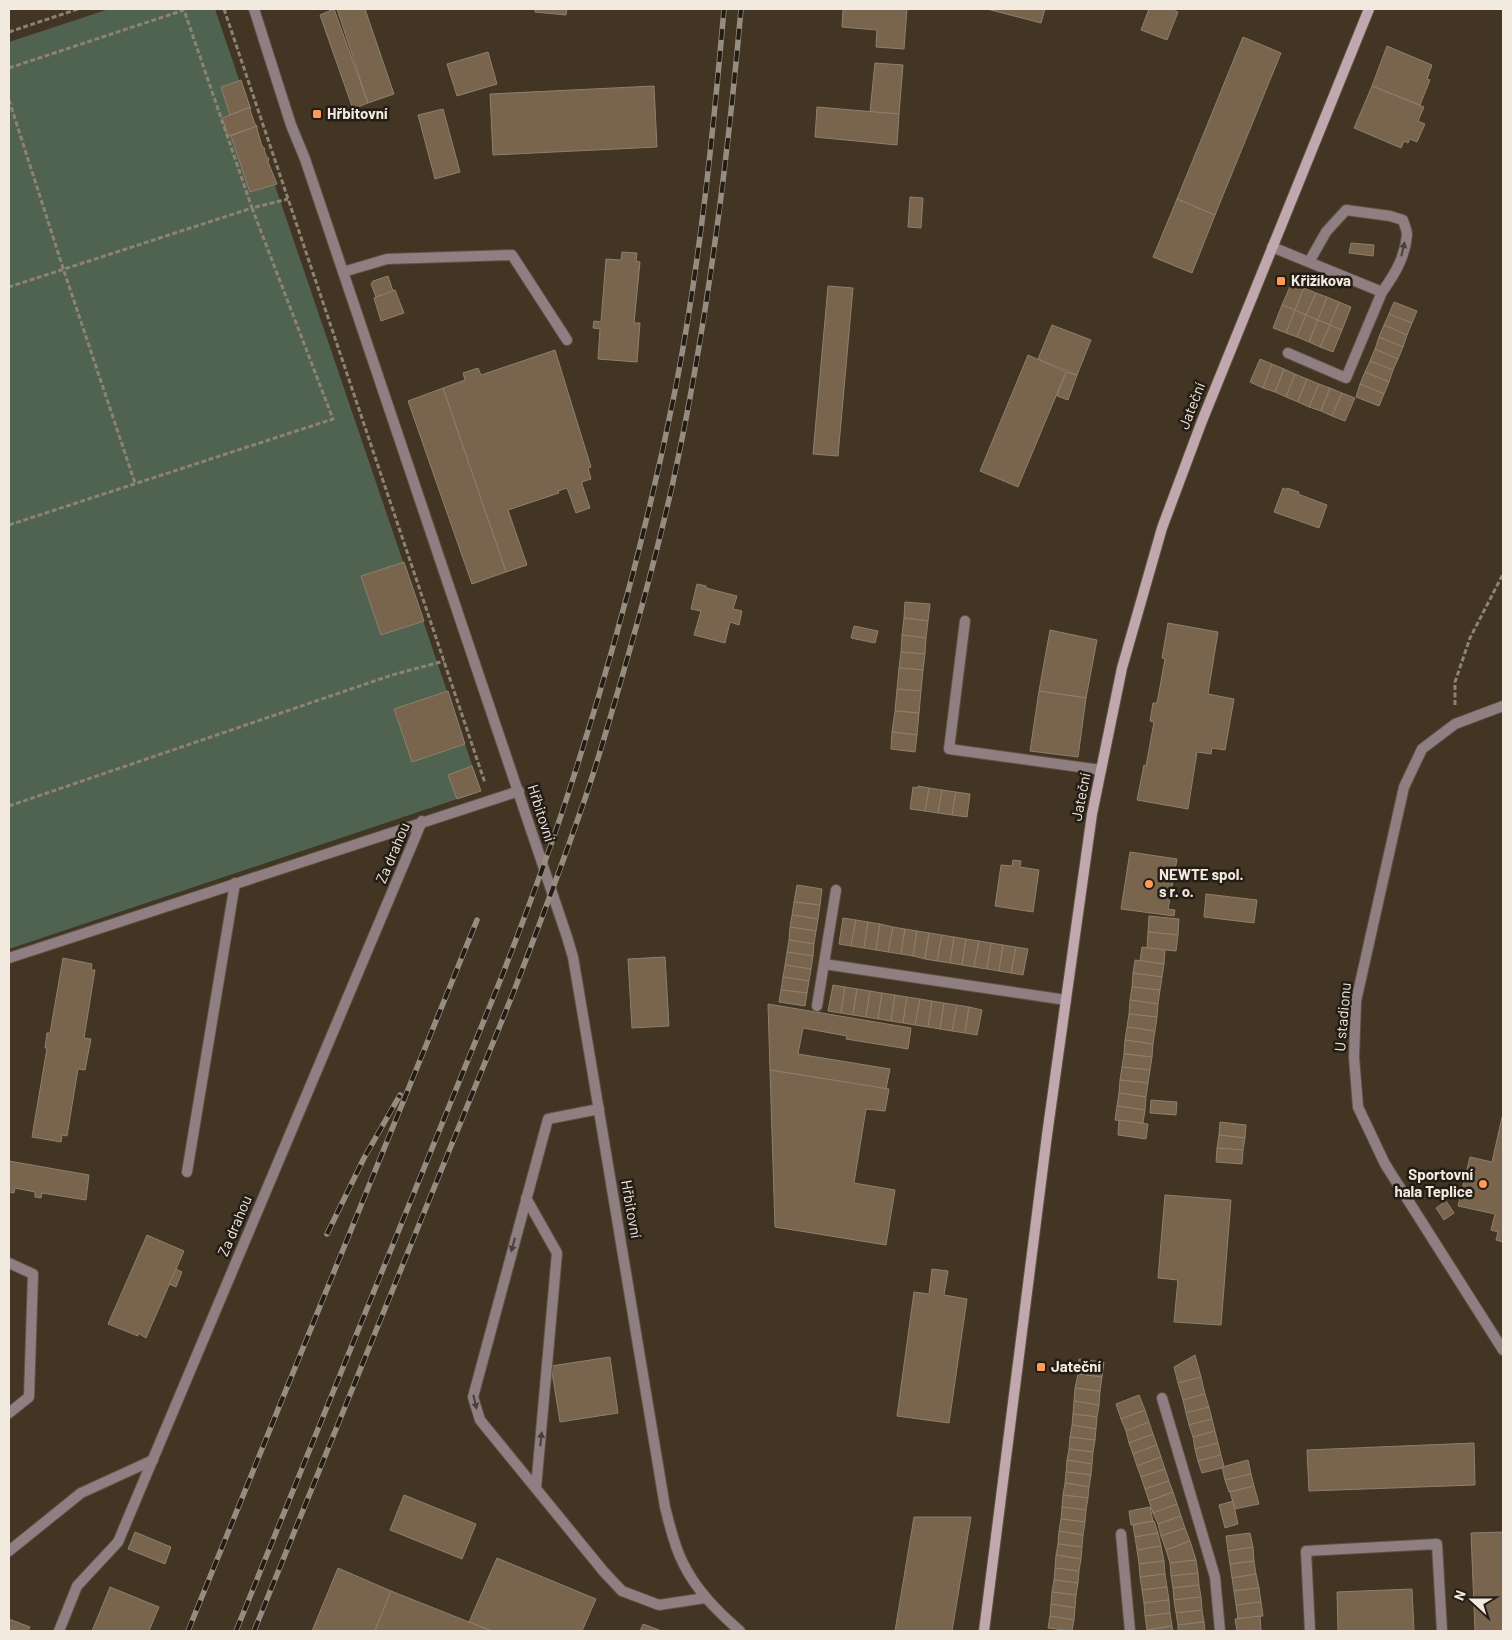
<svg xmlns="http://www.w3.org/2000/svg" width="1512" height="1640" font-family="Barlow,sans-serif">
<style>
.green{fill:#506250}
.building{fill:#79654d;stroke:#8f7f6d}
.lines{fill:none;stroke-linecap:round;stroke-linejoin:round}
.service-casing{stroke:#5e5242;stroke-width:12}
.minor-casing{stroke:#5e5242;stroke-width:12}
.secondary-casing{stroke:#5e5242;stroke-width:12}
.path{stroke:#8d8273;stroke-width:3;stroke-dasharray:5 2.5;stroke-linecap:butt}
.service{stroke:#8f7f83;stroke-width:10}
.minor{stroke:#8f7f83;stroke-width:10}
.secondary{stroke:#c0a8ae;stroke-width:10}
.rail-casing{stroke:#978d7f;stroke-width:5.5}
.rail{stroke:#241d16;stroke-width:4;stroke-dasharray:11;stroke-linecap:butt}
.oneway{fill:#493f3c}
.poi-dot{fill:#fe9b59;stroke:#241d16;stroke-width:2}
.labels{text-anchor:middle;stroke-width:5;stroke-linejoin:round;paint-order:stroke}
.poi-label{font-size:15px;font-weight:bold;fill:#f2eadf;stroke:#241d16;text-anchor:start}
.street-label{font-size:15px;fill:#f2eadf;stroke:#241d16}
</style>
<rect width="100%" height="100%" fill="#423524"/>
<!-- green -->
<polygon class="green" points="109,9 215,9 481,791 9,949 9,42"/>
<!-- building -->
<g class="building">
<polygon points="334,9 368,103 353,109 320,15"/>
<polygon points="337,9 365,9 394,94 368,103"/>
<polygon points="535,9 567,9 566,15 535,12"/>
<polygon points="843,9 907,9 904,49 876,47 877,30 842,27"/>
<polygon points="987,9 1045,9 1041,23"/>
<polygon points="1149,9 1170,9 1178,12 1167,40 1141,30"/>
<polygon points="1243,37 1281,53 1215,215 1177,199"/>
<polygon points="1387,46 1432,65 1427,79 1430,80 1420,105 1372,86"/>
<polygon points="488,52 497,84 457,96 447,64"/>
<polygon points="875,63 903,65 899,114 870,112"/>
<polygon points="241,80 250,107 230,115 221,87"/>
<polygon points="654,86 657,147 493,155 490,94"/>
<polygon points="1372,86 1424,107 1418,121 1425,124 1417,142 1410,139 1408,143 1404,141 1401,148 1354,128"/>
<polygon points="251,107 250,110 255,124 257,126 228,136 222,118"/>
<polygon points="817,107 899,114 897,145 815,137"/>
<polygon points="443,109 460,172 435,179 418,115"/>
<polygon points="257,126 257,129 262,146 265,149 264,150 267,158 269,158 268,162 277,184 250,192 231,136"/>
<polygon points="910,197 923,198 921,228 908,227"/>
<polygon points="1177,199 1215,215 1192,273 1153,257"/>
<polygon points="1351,243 1374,245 1373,256 1349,253"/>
<polygon points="622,252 637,253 636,261 640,262 634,323 640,323 637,362 598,359 600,329 593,328 594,321 601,322 606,259 621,260"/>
<polygon points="388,276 393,291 376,297 371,284 373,281"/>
<polygon points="1292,282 1304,288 1295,310 1282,305"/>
<polygon points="828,286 853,288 838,456 813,454"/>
<polygon points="1304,288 1316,293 1306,315 1295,310"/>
<polygon points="395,290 404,313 381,321 374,298"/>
<polygon points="1316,293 1327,297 1318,320 1306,315"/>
<polygon points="1327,297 1339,302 1330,325 1318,320"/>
<polygon points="1339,302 1351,307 1342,330 1330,325"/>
<polygon points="1394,302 1417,311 1412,323 1389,314"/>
<polygon points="1282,305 1295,310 1286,333 1273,328"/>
<polygon points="1295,310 1306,315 1297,337 1286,333"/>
<polygon points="1389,314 1412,323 1407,335 1384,325"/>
<polygon points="1306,315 1318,320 1309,342 1297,337"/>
<polygon points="1318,320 1330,325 1320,347 1309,342"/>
<polygon points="1052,325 1091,340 1077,375 1038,359"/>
<polygon points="1330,325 1342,330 1333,352 1320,347"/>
<polygon points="1384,325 1407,335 1403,347 1379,337"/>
<polygon points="1379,337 1403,347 1398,359 1375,349"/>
<polygon points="1375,349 1398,359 1393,370 1370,361"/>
<polygon points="555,350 591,467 588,468 591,479 582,482 582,484 590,508 576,513 567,488 558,491 559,493 508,510 527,565 506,572 443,388 465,380 463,373 478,368 481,375"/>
<polygon points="1028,355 1066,372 1018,487 980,471"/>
<polygon points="1260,359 1272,364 1263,388 1250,382"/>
<polygon points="1370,361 1393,370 1389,382 1365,372"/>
<polygon points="1272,364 1284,369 1275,392 1263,388"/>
<polygon points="1284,369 1295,374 1286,397 1275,392"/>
<polygon points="1066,372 1077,375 1068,400 1057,396"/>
<polygon points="1365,372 1389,382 1384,394 1360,384"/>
<polygon points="1295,374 1307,379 1298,402 1286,397"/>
<polygon points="1307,379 1319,384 1309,407 1298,402"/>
<polygon points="1319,384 1330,388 1321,411 1309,407"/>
<polygon points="1360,384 1384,394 1379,406 1356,397"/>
<polygon points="443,388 506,572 472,584 408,401"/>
<polygon points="1330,388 1342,393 1332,416 1321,411"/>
<polygon points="1342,393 1355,398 1345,421 1332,416"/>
<polygon points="1283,488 1287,490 1287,488 1299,492 1298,494 1327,505 1319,528 1274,512"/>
<polygon points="404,562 424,621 381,635 361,576"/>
<polygon points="697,584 706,586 706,588 737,596 733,609 742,611 739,625 730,622 725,643 694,635 701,611 691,609"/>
<polygon points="905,602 930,604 928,621 904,618"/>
<polygon points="904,618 928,621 926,638 902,635"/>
<polygon points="1168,623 1218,632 1208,694 1234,699 1225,750 1212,748 1211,754 1197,752 1188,809 1137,800 1144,765 1146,766 1154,722 1150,721 1153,703 1157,703 1165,659 1162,658"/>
<polygon points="854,626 878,631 875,643 851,638"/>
<polygon points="1050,630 1097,640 1086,698 1039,691"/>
<polygon points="902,635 926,638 925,654 901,652"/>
<polygon points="901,652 925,654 923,670 899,668"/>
<polygon points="899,668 923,670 921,691 897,689"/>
<polygon points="897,689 921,691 919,713 895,711"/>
<polygon points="448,691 465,744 412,762 394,709"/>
<polygon points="1039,691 1086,698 1078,757 1030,751"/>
<polygon points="895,711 919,713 917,735 892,732"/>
<polygon points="892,732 917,735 915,752 891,749"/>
<polygon points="472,766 481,791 457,799 448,775"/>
<polygon points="918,786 929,788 925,811 910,809 913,787 918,788"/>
<polygon points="929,788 942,790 938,813 925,811"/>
<polygon points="942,790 956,792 952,815 938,813"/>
<polygon points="956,792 970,794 967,817 952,815"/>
<polygon points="1130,852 1177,859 1168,909 1175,910 1174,916 1121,909"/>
<polygon points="1013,860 1021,861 1020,867 1039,870 1033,912 995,906 1001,865 1012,866"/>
<polygon points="797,885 822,889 820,905 794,902"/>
<polygon points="1206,894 1257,900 1254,923 1204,917"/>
<polygon points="794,902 820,905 818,919 792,915"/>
<polygon points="792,915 818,919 816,931 790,927"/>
<polygon points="1149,916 1179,919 1178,935 1148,932"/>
<polygon points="843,918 856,920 851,946 839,944"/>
<polygon points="856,920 868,922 864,948 851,946"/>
<polygon points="868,922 880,924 876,950 864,948"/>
<polygon points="880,924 893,927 888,952 876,950"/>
<polygon points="790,927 816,931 814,944 789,940"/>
<polygon points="893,927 905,929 901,954 888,952"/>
<polygon points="905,929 917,931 913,956 901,954"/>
<polygon points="917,931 929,933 925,959 913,956"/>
<polygon points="1148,932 1178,935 1176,951 1147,948"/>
<polygon points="929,933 942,935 937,961 925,959"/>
<polygon points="942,935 954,937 950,963 937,961"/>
<polygon points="954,937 966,939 962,965 950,963"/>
<polygon points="966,939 979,941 974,967 962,965"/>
<polygon points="789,940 814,944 813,956 787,952"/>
<polygon points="979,941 991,943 987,969 974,967"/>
<polygon points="991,943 1003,945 999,971 987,969"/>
<polygon points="1003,945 1016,947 1011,973 999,971"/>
<polygon points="1016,947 1028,949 1023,975 1011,973"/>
<polygon points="1142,947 1165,950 1164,964 1140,961"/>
<polygon points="787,952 813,956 811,969 785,965"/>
<polygon points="665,957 669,1026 632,1028 628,959"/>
<polygon points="63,958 92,964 91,970 95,970 84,1038 91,1039 85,1070 78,1069 67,1136 62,1135 61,1142 32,1137 47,1048 45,1048 47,1033 50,1033"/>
<polygon points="1135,960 1164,964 1162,977 1133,973"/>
<polygon points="785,965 811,969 809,981 783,977"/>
<polygon points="1133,973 1162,977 1160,990 1132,987"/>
<polygon points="783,977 809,981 807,993 781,990"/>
<polygon points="833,985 845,987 841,1013 828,1011"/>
<polygon points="845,987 857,989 853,1015 841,1013"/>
<polygon points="1132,987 1160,990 1158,1004 1130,1000"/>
<polygon points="857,989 870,991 866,1017 853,1015"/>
<polygon points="781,990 807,993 805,1006 779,1002"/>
<polygon points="870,991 882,993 878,1019 866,1017"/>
<polygon points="882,993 895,995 891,1021 878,1019"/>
<polygon points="895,995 907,997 903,1023 891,1021"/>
<polygon points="907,997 920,999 915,1025 903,1023"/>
<polygon points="920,999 932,1001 928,1027 915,1025"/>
<polygon points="1130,1000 1158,1004 1157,1017 1129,1014"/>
<polygon points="932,1001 944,1003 940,1029 928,1027"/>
<polygon points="944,1003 957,1005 952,1031 940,1029"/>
<polygon points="768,1004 911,1028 908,1049 846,1039 847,1036 803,1028 798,1054 890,1069 886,1089 770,1070"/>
<polygon points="957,1005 969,1007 965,1033 952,1031"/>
<polygon points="969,1007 982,1010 977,1035 965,1033"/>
<polygon points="1129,1014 1157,1017 1155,1031 1127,1027"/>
<polygon points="1127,1027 1155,1031 1153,1044 1125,1040"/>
<polygon points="1125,1040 1153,1044 1152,1057 1124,1054"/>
<polygon points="1124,1054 1152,1057 1150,1070 1122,1067"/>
<polygon points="1122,1067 1150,1070 1148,1083 1120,1080"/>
<polygon points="770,1070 889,1089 885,1111 866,1109 854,1183 895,1190 886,1245 775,1227"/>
<polygon points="1120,1080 1148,1083 1146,1097 1119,1093"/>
<polygon points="1119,1093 1146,1097 1145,1110 1117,1106"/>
<polygon points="1151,1100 1177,1102 1176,1115 1150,1113"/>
<polygon points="1117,1106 1145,1110 1143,1123 1115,1120"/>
<polygon points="1503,1113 1503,1242 1496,1240 1498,1232 1491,1230 1495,1214 1458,1206 1470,1157 1492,1162"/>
<polygon points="1119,1120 1148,1124 1146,1139 1118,1135"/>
<polygon points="1220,1122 1246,1125 1245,1138 1219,1135"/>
<polygon points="1219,1135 1245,1138 1243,1150 1217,1148"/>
<polygon points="1217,1148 1243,1150 1242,1164 1216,1162"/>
<polygon points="9,1161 89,1175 86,1200 42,1193 41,1198 35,1197 35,1192 15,1188 14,1193 9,1192"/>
<polygon points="1165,1195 1231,1200 1221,1325 1174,1322 1178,1280 1158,1278"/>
<polygon points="1446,1201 1454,1213 1444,1220 1436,1208"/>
<polygon points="147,1235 184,1251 146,1338 138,1333 138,1336 108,1324"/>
<polygon points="176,1269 182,1272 176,1287 169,1284"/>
<polygon points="932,1269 948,1271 944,1295 967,1299 949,1423 897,1416 914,1292 929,1294"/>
<polygon points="1195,1355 1201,1377 1178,1383 1174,1367"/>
<polygon points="610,1357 618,1413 560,1422 551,1366"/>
<polygon points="1079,1359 1104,1362 1102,1377 1078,1374"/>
<polygon points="1078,1374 1102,1377 1100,1391 1075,1388"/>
<polygon points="1201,1377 1205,1394 1183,1400 1178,1383"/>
<polygon points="1075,1388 1100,1391 1099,1405 1074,1401"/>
<polygon points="1205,1394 1209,1407 1186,1413 1183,1400"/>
<polygon points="1139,1395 1145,1410 1121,1419 1116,1404"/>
<polygon points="1074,1401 1099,1405 1097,1417 1073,1414"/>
<polygon points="1209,1407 1212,1419 1189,1425 1186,1413"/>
<polygon points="1145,1410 1149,1422 1126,1431 1121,1419"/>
<polygon points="1073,1414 1097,1417 1096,1429 1072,1425"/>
<polygon points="1212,1419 1215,1431 1193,1437 1189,1425"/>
<polygon points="1149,1422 1153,1434 1129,1443 1126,1431"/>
<polygon points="1072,1425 1096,1429 1095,1440 1070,1437"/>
<polygon points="1215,1431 1218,1443 1195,1449 1193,1437"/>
<polygon points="1153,1434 1157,1445 1133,1454 1129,1443"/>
<polygon points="1070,1437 1095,1440 1093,1452 1069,1449"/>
<polygon points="1218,1443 1221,1455 1198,1461 1195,1449"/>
<polygon points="1474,1443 1475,1485 1309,1491 1307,1450"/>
<polygon points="1157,1445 1161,1457 1137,1466 1133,1454"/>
<polygon points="1069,1449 1093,1452 1092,1464 1067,1460"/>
<polygon points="1221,1455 1224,1466 1222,1467 1222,1468 1202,1473 1198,1461"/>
<polygon points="1161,1457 1165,1469 1141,1477 1137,1466"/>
<polygon points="1067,1460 1092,1464 1091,1475 1066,1472"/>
<polygon points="1248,1460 1251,1474 1225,1480 1222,1467"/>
<polygon points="1165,1469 1169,1481 1145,1489 1141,1477"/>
<polygon points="1066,1472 1091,1475 1089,1487 1065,1483"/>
<polygon points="1251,1474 1254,1486 1229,1492 1225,1480"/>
<polygon points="1169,1481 1173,1492 1149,1501 1145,1489"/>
<polygon points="1065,1483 1089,1487 1088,1498 1063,1495"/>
<polygon points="1254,1486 1259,1504 1235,1509 1230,1492"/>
<polygon points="1173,1492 1177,1504 1153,1513 1149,1501"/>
<polygon points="404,1495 476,1524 462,1559 390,1530"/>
<polygon points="1063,1495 1088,1498 1086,1510 1062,1507"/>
<polygon points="1233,1501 1238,1524 1225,1528 1219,1505"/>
<polygon points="1177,1504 1181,1516 1158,1524 1153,1513"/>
<polygon points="1062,1507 1086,1510 1085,1522 1061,1519"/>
<polygon points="1150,1507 1153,1521 1131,1525 1129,1511"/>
<polygon points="1181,1516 1185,1528 1161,1536 1158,1524"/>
<polygon points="914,1517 971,1517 952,1631 895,1631"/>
<polygon points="1061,1519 1085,1522 1083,1535 1059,1531"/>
<polygon points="1154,1521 1158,1533 1135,1537 1133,1525"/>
<polygon points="1185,1528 1190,1541 1166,1550 1161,1536"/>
<polygon points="1059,1531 1083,1535 1082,1547 1058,1544"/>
<polygon points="135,1532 171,1547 165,1564 128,1549"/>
<polygon points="1503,1532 1503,1631 1475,1631 1471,1533"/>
<polygon points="1158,1533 1161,1546 1137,1550 1135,1537"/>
<polygon points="1250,1533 1253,1547 1228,1551 1226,1536"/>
<polygon points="1190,1541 1196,1560 1170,1563 1166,1550"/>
<polygon points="1058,1544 1082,1547 1081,1559 1056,1555"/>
<polygon points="1161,1546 1164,1561 1139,1564 1137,1550"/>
<polygon points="1253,1547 1254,1561 1230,1564 1228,1551"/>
<polygon points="1056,1555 1081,1559 1079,1571 1055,1568"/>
<polygon points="497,1558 596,1599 582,1631 492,1631 469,1622"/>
<polygon points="1196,1560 1198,1573 1171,1576 1170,1563"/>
<polygon points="1164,1561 1165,1574 1140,1577 1139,1564"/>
<polygon points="1254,1561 1256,1574 1232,1578 1230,1564"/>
<polygon points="338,1568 391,1591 375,1631 312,1631"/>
<polygon points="1055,1568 1079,1571 1078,1583 1054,1580"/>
<polygon points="1198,1573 1199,1585 1173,1588 1171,1576"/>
<polygon points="1165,1574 1167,1587 1142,1590 1140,1577"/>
<polygon points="1256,1574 1259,1588 1234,1591 1232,1578"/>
<polygon points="1054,1580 1078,1583 1076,1595 1052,1592"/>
<polygon points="1199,1585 1201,1597 1174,1600 1173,1588"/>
<polygon points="110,1587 159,1607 149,1631 92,1631"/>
<polygon points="1167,1587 1169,1600 1144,1603 1142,1590"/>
<polygon points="1259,1588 1261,1602 1236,1605 1234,1591"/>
<polygon points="1412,1589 1414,1631 1338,1631 1337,1592"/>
<polygon points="391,1591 469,1622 492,1631 375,1631"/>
<polygon points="1052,1592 1076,1595 1075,1608 1051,1604"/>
<polygon points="1201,1597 1202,1610 1176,1613 1174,1600"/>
<polygon points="1169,1600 1170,1613 1145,1616 1144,1603"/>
<polygon points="1261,1602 1263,1616 1238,1619 1236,1605"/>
<polygon points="1051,1604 1075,1608 1074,1620 1050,1616"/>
<polygon points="1202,1610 1204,1622 1178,1625 1176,1613"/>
<polygon points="1170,1613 1172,1626 1147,1630 1145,1616"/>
<polygon points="1050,1616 1074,1620 1072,1631 1048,1628"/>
<polygon points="1260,1616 1261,1630 1237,1631 1235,1619"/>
<polygon points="9,1619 30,1627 28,1631 9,1631"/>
<polygon points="1204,1622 1205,1631 1178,1631 1178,1625"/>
<polygon points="643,1624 662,1631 640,1631"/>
<polygon points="1172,1626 1173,1631 1147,1631 1147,1630"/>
</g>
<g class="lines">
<!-- service casing -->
<g class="service-casing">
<g id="service">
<polyline points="1272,247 1382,292 1346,378 1288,353"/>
<path d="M1309 262 1326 232 1346 210 1390 216 1403 220C1404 224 1407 230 1407 235 1405 257 1395 274 1382 292"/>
<polyline points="343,272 387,259 512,255 567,340"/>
<polyline points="965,621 949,749 1101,770"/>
<polyline points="9,958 519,791"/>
<polyline points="824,964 1066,1000"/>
<polyline points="817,1006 836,890"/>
<polyline points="599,1109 548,1119 473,1397 480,1420 604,1572 622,1591 659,1605 705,1598"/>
<polyline points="187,1172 235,883"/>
<polyline points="526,1198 557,1253 536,1488"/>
<polyline points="9,1263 33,1274 29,1397 9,1413"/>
<polyline points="1162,1398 1215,1577 1220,1631"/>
<polyline points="1121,1534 1130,1631"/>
<polyline points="9,1551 81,1493 153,1460"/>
<polyline points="59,1631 77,1586 118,1542 422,821"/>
<polyline points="1310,1631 1306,1551 1437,1544 1442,1631"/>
</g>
</g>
<!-- minor casing -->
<g class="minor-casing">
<g id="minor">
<path d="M254 9 291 125 305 159 567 937 573 957 591 1063 665 1507C670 1526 674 1546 683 1563 696 1590 717 1611 740 1631"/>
<polyline points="1503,706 1455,724 1422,749 1404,787 1356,1001 1354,1057 1358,1107 1385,1164 1503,1350"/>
</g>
</g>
<!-- secondary casing -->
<g class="secondary-casing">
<polyline id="secondary" points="984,1631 1047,1135 1092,814 1122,668 1162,528 1202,421 1369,9"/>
</g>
<!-- path -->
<g class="path">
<polyline points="224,9 485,783"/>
<polyline points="9,32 78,9"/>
<polyline points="9,68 184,10 252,208 9,287"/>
<polyline points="9,100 63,268 135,483"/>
<polyline points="9,525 333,419 252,208 288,199"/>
<polyline points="1455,705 1455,682 1470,638 1503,574"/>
<polyline points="9,806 392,675 444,661"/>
</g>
<!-- service -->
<use href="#service" class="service"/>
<!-- minor -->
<use href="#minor" class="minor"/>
<!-- secondary -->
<use href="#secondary" class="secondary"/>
<!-- rail casing -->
<g class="rail-casing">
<g id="rail">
<polyline points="327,1234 364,1158 400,1095"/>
<polyline points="188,1631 477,920"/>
<path d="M236 1631 502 976C526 914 550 851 570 788 613 656 649 522 676 386 700 262 713 135 724 9"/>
<path d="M254 1631 514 991C537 931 560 871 581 810 593 777 603 742 613 708 635 633 656 558 673 482 707 326 727 168 741 9"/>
</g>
</g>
<!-- rail -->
<use href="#rail" class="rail"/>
</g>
<!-- one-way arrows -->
<defs><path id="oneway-solid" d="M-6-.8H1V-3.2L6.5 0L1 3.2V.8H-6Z" transform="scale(1.25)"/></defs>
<g class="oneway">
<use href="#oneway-solid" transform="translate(1403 249) rotate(-77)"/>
<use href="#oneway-solid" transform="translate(513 1245) rotate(105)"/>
<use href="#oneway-solid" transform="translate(475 1402) rotate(77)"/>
<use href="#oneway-solid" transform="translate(541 1439) rotate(-84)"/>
</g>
<!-- markers -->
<g class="poi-dot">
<rect x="312" y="109" width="10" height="10" rx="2.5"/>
<rect x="1276" y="276" width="10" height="10" rx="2.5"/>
<circle cx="1149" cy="884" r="5"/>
<circle cx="1483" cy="1184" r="5"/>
<rect x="1036" y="1362" width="10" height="10" rx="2.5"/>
</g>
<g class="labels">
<!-- poi labels -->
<g class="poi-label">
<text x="327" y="119">Hřbitovní</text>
<text x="1291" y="286">Křižíkova</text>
<text x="1159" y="880">NEWTE spol.<tspan x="1159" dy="17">s r. o.</tspan></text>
<text x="1473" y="1180" text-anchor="end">Sportovní<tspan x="1473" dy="17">hala Teplice</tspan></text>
<text x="1051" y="1372">Jateční</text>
</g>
<!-- street labels -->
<g class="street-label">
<text transform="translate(1192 406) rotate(-69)" y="5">Jateční</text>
<text transform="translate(1081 797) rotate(-79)" y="5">Jateční</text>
<text transform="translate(541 813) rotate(72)" y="5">Hřbitovní</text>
<text transform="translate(393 853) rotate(-67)" y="5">Za drahou</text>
<text transform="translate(1343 1017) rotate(-85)" y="5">U stadionu</text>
<text transform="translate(631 1209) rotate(80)" y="5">Hřbitovní</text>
<text transform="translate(235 1226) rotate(-67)" y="5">Za drahou</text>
</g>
</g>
<!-- border -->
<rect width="1512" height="1640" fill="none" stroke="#f2eadf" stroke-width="20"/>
<!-- north arrow -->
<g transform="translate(1472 1600) rotate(291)" stroke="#241d16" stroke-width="4" paint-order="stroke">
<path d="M0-4L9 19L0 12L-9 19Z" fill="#f2eadf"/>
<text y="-8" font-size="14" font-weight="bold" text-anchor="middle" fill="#f2eadf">N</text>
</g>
</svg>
